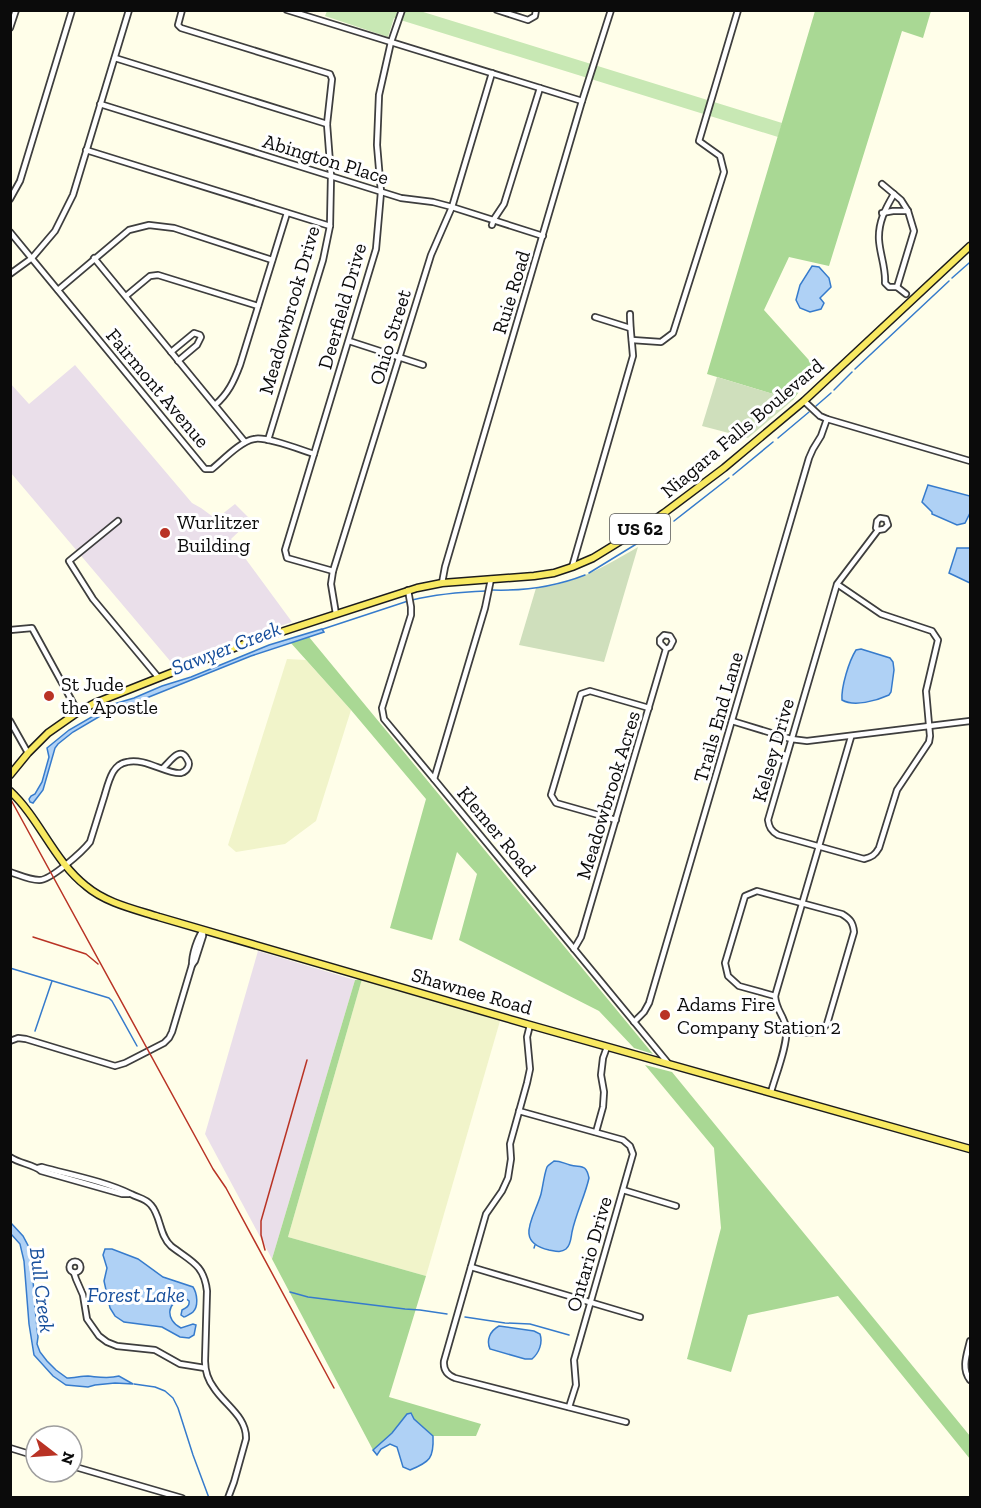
<svg xmlns="http://www.w3.org/2000/svg" width="981" height="1508" font-family="'Zilla Slab',serif">
<style>
.industrial{fill:#eadfea}
.farmland{fill:#f1f4ca}
.green{fill:#c8e8b4}
.forest{fill:#a9d894}
.cemetery{fill:#cfdfbc}
.water{fill:#afd1f5;stroke:#367bcc;stroke-width:1.5}
.lines{fill:none;stroke-linecap:round;stroke-linejoin:round}
.stream{stroke:#367bcc;stroke-width:1.5}
.minor-casing{stroke:#3e3e3e;stroke-width:8}
.major-casing{stroke:#1c1c1c;stroke-width:9}
.minor{stroke:#fff;stroke-width:4.5}
.major{stroke:#f8e961;stroke-width:6}
.rail{stroke:#b93325;stroke-width:1.5}
.poi-dot{fill:#b93325;stroke:#fff;stroke-width:2}
.labels{text-anchor:middle;stroke-width:6;stroke-linejoin:round;paint-order:stroke}
.shield{fill:#fff;stroke:#545454;stroke-width:1.5}
.shield-label{font-size:18px;font-weight:bold;fill:#0b0b0b}
.street-label{font-size:20px;fill:#0b0b0b;stroke:#fff}
.poi-label{font-size:20px;fill:#0b0b0b;stroke:#fff;text-anchor:start}
.water-label{font-size:21px;font-style:italic;fill:#164e9b;stroke:#fff}
</style>
<rect width="100%" height="100%" fill="#fffee9"/>
<!-- industrial -->
<g class="industrial">
<polygon points="75,365 192,503 201,508 216,519 235,504 251,520 231,539 292,622 171,662 11,473 10,383 29,404"/>
<polygon points="258,951 355,980 272,1259 205,1134"/>
</g>
<!-- farmland -->
<g class="farmland">
<polygon points="287,659 306,660 351,710 316,821 285,844 236,852 228,845"/>
<polygon points="362,979 500,1021 426,1276 288,1237"/>
</g>
<!-- green -->
<polygon class="green" points="327,11 420,11 782,123 778,137 394,18 388,37 325,16"/>
<!-- forest -->
<g class="forest">
<polygon points="815,11 931,11 923,38 902,31 829,266 789,257 764,310 816,368 793,400 707,374"/>
<polygon points="309,637 653,1054 634,1048 599,1011 459,940 477,874 457,852 432,940 390,928 426,799 351,710 290,642"/>
<polygon points="362,979 288,1237 426,1276 389,1397 481,1424 476,1436 433,1436 414,1419 411,1413 407,1414 392,1433 373,1450 272,1259 355,980"/>
<polygon points="645,1065 672,1072 970,1436 970,1459 838,1296 748,1315 731,1372 687,1359 721,1228 714,1148"/>
</g>
<!-- cemetery -->
<g class="cemetery">
<polygon points="717,377 793,400 748,438 702,426"/>
<path d="M638 547 604 662 519 645 536 588C575 584 604 567 638 547Z"/>
</g>
<!-- water -->
<g class="water">
<polygon points="812,266 819,267 829,278 831,287 820,298 824,303 821,309 810,312 800,308 796,300 800,285"/>
<polygon points="928,485 970,496 970,513 965,523 957,525 932,514 932,512 922,502"/>
<polygon points="957,548 970,548 970,583 949,573"/>
<polygon points="322,629 324,632 251,656 139,701 107,712 73,732 58,744 55,748 43,790 33,803 30,802 29,799 31,796 35,794 42,782 49,757 47,748 69,730 114,704 134,698 162,686 191,677 269,645"/>
<path d="M861 649 890 658 893 662 894 670 891 692 889 695C876 701 854 707 842 700 841 687 849 661 856 650Z"/>
<path d="M554 1161C561 1161 563 1163 570 1165 581 1168 586 1163 589 1178 585 1196 576 1213 572 1232 571 1237 571 1245 566 1249 561 1253 555 1251 549 1250 513 1242 535 1216 541 1194 543 1186 544 1175 547 1167 548 1165 552 1163 554 1161Z"/>
<path d="M11 1223 23 1236 31 1251 35 1308 38 1337 37 1344 40 1352 47 1361 56 1370 67 1378C74 1378 81 1376 88 1376 99 1377 108 1379 119 1376L133 1384 115 1383 95 1385 88 1387 66 1385 53 1376 34 1355 29 1324 24 1261 20 1244 11 1234Z"/>
<path d="M105 1249H112L138 1259 163 1277 193 1287C197 1293 199 1306 193 1312 192 1313 185 1317 184 1317L181 1315 182 1310C186 1308 190 1306 189 1301L185 1298C166 1301 165 1320 181 1328L193 1324 196 1325 194 1335 189 1338 180 1337 162 1327 124 1322 115 1316 110 1308 104 1281 107 1268 103 1255Z"/>
<path d="M499 1326 534 1331 540 1334C543 1343 539 1353 532 1359H525L490 1349C486 1340 490 1331 499 1326Z"/>
<path d="M411 1413 414 1419 433 1436C434 1458 430 1462 410 1470L403 1467 397 1447 390 1444 381 1449 377 1455 373 1450 392 1433 407 1414Z"/>
</g>
<g class="lines">
<!-- stream -->
<g class="stream">
<polyline points="952,278 969,263"/>
<polyline points="855,369 949,281"/>
<polyline points="834,390 852,372"/>
<polyline points="816,406 831,393"/>
<polyline points="778,438 809,412"/>
<polyline points="733,475 773,442"/>
<polyline points="674,521 729,478"/>
<polyline points="589,573 669,524"/>
<path d="M492 590C523 591 557 586 585 575"/>
<path d="M412 600C437 594 461 592 486 591"/>
<polyline points="323,629 408,601"/>
<polyline points="10,968 109,998 112,1001 137,1046"/>
<polyline points="35,1031 52,981"/>
<polyline points="534,1248 535,1245"/>
<polyline points="290,1292 308,1297 405,1309 420,1310 447,1314"/>
<polyline points="465,1317 505,1323 530,1324 569,1335"/>
<polyline points="134,1384 155,1387 165,1391 173,1398 178,1408 193,1455 209,1498"/>
</g>
<!-- minor casing -->
<g class="minor-casing">
<g id="minor">
<polyline points="182,10 178,25 181,28 330,74 332,79 327,124 331,176 330,226 323,260 268,440"/>
<polyline points="287,10 582,101"/>
<polyline points="497,10 528,20 535,16 536,10"/>
<polyline points="10,28 16,10"/>
<polyline points="115,58 327,124"/>
<polyline points="100,104 401,198 433,202 452,207 543,236"/>
<polyline points="86,150 330,226"/>
<path d="M882 184 894 194C885 209 878 223 879 240 880 255 886 268 885 283L889 287H897L906 294"/>
<polyline points="894,194 901,200 908,211 914,231 897,287"/>
<polyline points="10,199 20,181 72,10"/>
<polyline points="882,213 893,211 908,211"/>
<polyline points="492,225 494,219 504,204 540,88"/>
<path d="M10 232 205 469H212C223 460 241 441 254 439 266 436 301 450 314 454"/>
<polyline points="94,258 245,442"/>
<polyline points="10,274 32,258 55,231 73,195 129,10"/>
<polyline points="58,290 129,230 149,225 174,228 272,260"/>
<polyline points="126,296 150,276 158,275 258,306"/>
<polyline points="595,317 630,328"/>
<polyline points="632,340 661,342 673,333 724,172 720,156 699,141 738,10"/>
<polyline points="349,341 423,365"/>
<polyline points="171,352 194,333 200,335 201,337 197,345 178,361"/>
<polyline points="804,401 820,416 827,419 970,461"/>
<path d="M215 405C228 394 234 381 240 365L287 213"/>
<polyline points="118,521 69,561 93,599 158,677"/>
<path d="M572 567 633 356C632 342 630 328 630 314"/>
<polyline points="333,571 287,558 285,550 376,249 381,192 377,145 379,95 391,42 402,10"/>
<polyline points="491,579 485,608 434,779 668,1063"/>
<polyline points="442,583 445,567 582,101 611,10"/>
<path d="M837 584 881 614 932 631 938 640 926 691 930 736 929 742 897 790 879 848C875 855 872 857 864 859L778 835C771 831 769 827 768 820L837 584 878 530 884 529 888 525 886 519 880 518 877 521 876 528 878 530"/>
<polyline points="408,590 411,607 411,615 382,708 384,719 434,779"/>
<polyline points="336,614 331,584 333,571 431,255 452,207 492,73"/>
<polyline points="10,630 32,628 78,712"/>
<polyline points="10,721 28,753"/>
<polyline points="732,721 791,739 807,741 970,721"/>
<polyline points="616,820 556,803 551,795 581,694 590,691 649,708"/>
<path d="M10 872C19 875 30 880 39 880 50 881 83 851 90 842 95 826 100 810 105 794 107 787 109 779 113 772 116 767 121 763 127 762 144 757 168 775 181 773 188 771 191 764 187 759 180 745 169 763 163 768"/>
<polyline points="574,949 581,937 666,649 670,647 673,641 670,636 664,635 660,639 660,643 666,649"/>
<polyline points="192,965 195,961 203,936 203,931"/>
<path d="M775 996 739 986 728 976 725 963 745 896 757 891 842 914C850 919 853 922 854 932L827 1024C815 1039 802 1032 786 1027"/>
<polyline points="634,1022 644,1012 649,1003 809,458 813,449 821,436 827,419"/>
<path d="M530 1025 527 1037 530 1069 527 1083 510 1144 511 1159 508 1178 502 1191 486 1214 444 1361C443 1370 447 1375 455 1378L626 1422"/>
<path d="M10 1041 18 1038 26 1039 115 1066 125 1063 164 1043 169 1038 172 1032 192 965C192 954 197 939 203 930"/>
<path d="M771 1092C775 1077 789 1042 786 1027 784 1016 776 1010 775 996L851 737"/>
<polyline points="519,1111 623,1140 630,1146 633,1154 574,1360 576,1385 569,1407"/>
<polyline points="596,1132 603,1107 604,1092 601,1075 603,1058 607,1047"/>
<path d="M10 1157C20 1164 33 1164 41 1171L122 1194H129"/>
<path d="M38 1168 42 1167C71 1175 104 1181 131 1194 138 1198 145 1198 151 1205 161 1216 159 1235 171 1246 190 1261 204 1264 207 1291L205 1361C205 1371 208 1380 214 1388 225 1405 247 1417 246 1439L234 1482 228 1498"/>
<polyline points="623,1190 676,1206"/>
<circle cx="75" cy="1267" r="5.5"/>
<polyline points="471,1267 640,1317"/>
<polyline points="74,1273 76,1279 83,1295 87,1319 99,1336 107,1342 117,1346 155,1350 180,1364 205,1368"/>
<path d="M970 1341C967 1354 961 1368 970 1380"/>
<polyline points="10,1448 36,1456"/>
<polyline points="72,1466 182,1498"/>
</g>
</g>
<!-- major casing -->
<g class="major-casing">
<g id="major">
<polyline points="10,775 28,753 48,733 78,712 95,703 244,644 417,588 442,583 534,576 554,573 572,567 593,558 650,523 664,513 724,468 804,401 970,246"/>
<path d="M10 791C40 819 54 861 86 886 106 903 134 909 159 917L530 1025 970 1149"/>
</g>
</g>
<!-- minor -->
<use href="#minor" class="minor"/>
<!-- major -->
<use href="#major" class="major"/>
<!-- rail -->
<g class="rail">
<polyline points="10,798 213,1169 226,1188 334,1388"/>
<polyline points="33,937 86,954 98,964"/>
<polyline points="265,1250 261,1235 261,1221 307,1060"/>
</g>
</g>
<!-- markers -->
<g class="poi-dot">
<circle cx="165" cy="533" r="6"/>
<circle cx="49" cy="696" r="6"/>
<circle cx="665" cy="1015" r="6"/>
</g>
<g class="labels">
<!-- shield labels -->
<rect class="shield" x="610" y="514" width="60" height="30" rx="4.5"/>
<g class="shield-label">
<text x="640" y="535">US 62</text>
</g>
<!-- street labels -->
<g class="street-label">
<text transform="translate(326 159) rotate(17)" y="7">Abington Place</text>
<text transform="translate(511 292) rotate(-73)" y="7">Ruie Road</text>
<text transform="translate(342 306) rotate(-74)" y="7">Deerfield Drive</text>
<text transform="translate(289 310) rotate(-74)" y="7">Meadowbrook Drive</text>
<text transform="translate(390 337) rotate(-73)" y="7">Ohio Street</text>
<text transform="translate(158 388) rotate(50)" y="7">Fairmont Avenue</text>
<text transform="translate(742 428) rotate(-40)" y="7">Niagara Falls Boulevard</text>
<text transform="translate(718 717) rotate(-74)" y="7">Trails End Lane</text>
<text transform="translate(773 750) rotate(-74)" y="7">Kelsey Drive</text>
<text transform="translate(608 795) rotate(-73)" y="7">Meadowbrook Acres</text>
<text transform="translate(497 831) rotate(50)" y="7">Klemer Road</text>
<text transform="translate(472 991) rotate(16)" y="7">Shawnee Road</text>
<text transform="translate(589 1254) rotate(-74)" y="7">Ontario Drive</text>
</g>
<!-- poi labels -->
<g class="poi-label">
<text x="177" y="529">Wurlitzer<tspan x="177" dy="23">Building</tspan></text>
<text x="61" y="691">St Jude<tspan x="61" dy="23">the Apostle</tspan></text>
<text x="677" y="1011">Adams Fire<tspan x="677" dy="23">Company Station 2</tspan></text>
</g>
<!-- water labels -->
<g class="water-label">
<text transform="translate(226 648) rotate(-21)" y="7">Sawyer Creek</text>
<text transform="translate(42 1290) rotate(83)" y="7">Bull Creek</text>
<text x="136" y="1302">Forest Lake</text>
</g>
</g>
<!-- border -->
<rect width="981" height="1508" fill="none" stroke="#0b0b0b" stroke-width="24"/>
<!-- north arrow -->
<g transform="translate(54 1454) rotate(107)"><circle r="28" fill="#ffffff" stroke="#9d9d9d" stroke-width="1.5"/>
<path d="M0-4.5L10 22L0 15L-10 22Z" fill="#b93325"/>
<text y="-9" font-size="16" font-weight="bold" text-anchor="middle" fill="#0b0b0b">N</text>
</g>
</svg>
